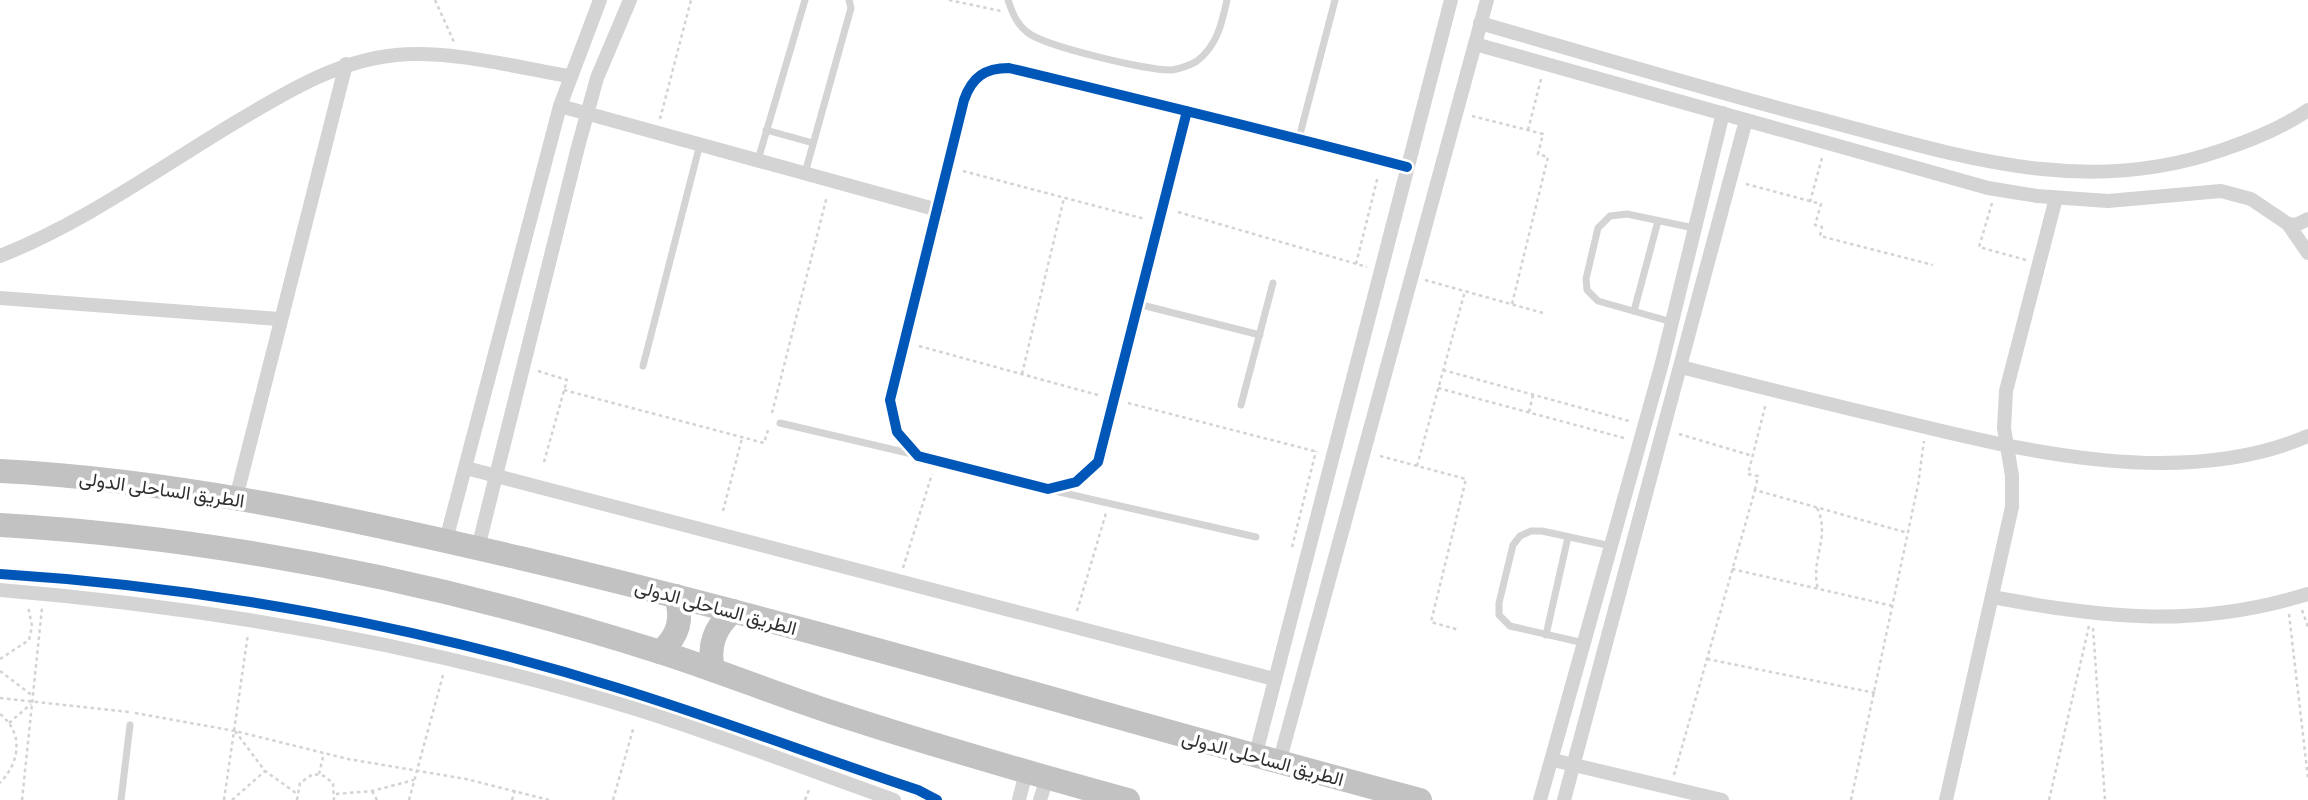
<svg xmlns="http://www.w3.org/2000/svg" width="2308" height="800" font-family="Barlow,Vazirmatn,sans-serif">
<style>
.lines{fill:none;stroke-linecap:round;stroke-linejoin:round}
.path{stroke:#d3d3d3;stroke-width:2.5;stroke-dasharray:3.5 3.5;stroke-linecap:butt}
.lane{stroke:#d4d4d4;stroke-width:7}
.street{stroke:#d4d4d4;stroke-width:14}
.highway{stroke:#c2c2c2;stroke-width:24}
.cycleway-casing{stroke:#fff;stroke-width:15}
.cycleway{stroke:#0057b8;stroke-width:10}
.labels{text-anchor:middle;stroke-width:7;stroke-linejoin:round;paint-order:stroke}
.street-label{font-size:19px;fill:#303030;stroke:#fff}
</style>
<rect width="100%" height="100%" fill="#fff"/>
<g class="lines">
<!-- path -->
<g class="path">
<polyline points="435,0 454,42"/>
<polyline points="949,0 1001,11"/>
<polyline points="1472,116 1543,134 1538,154 1548,157 1512,304"/>
<polyline points="660,119 691,0"/>
<polyline points="1528,130 1541,79"/>
<polyline points="963,171 1145,219"/>
<polyline points="1746,184 1821,204 1815,225 1822,227 1820,236 1933,265"/>
<polyline points="1810,202 1822,158"/>
<polyline points="1992,203 1979,247 2026,260"/>
<polyline points="1178,212 1367,267"/>
<polyline points="1356,264 1378,176"/>
<polyline points="1425,280 1543,313"/>
<polyline points="919,346 1098,395"/>
<polyline points="1443,370 1629,421"/>
<polyline points="538,371 567,380 544,462"/>
<polyline points="1022,374 1064,198"/>
<polyline points="1438,388 1624,438"/>
<polyline points="564,390 764,443 769,427"/>
<polyline points="1128,403 1318,452"/>
<polyline points="1529,412 1533,395"/>
<polyline points="772,413 827,196"/>
<polyline points="1679,434 1753,456"/>
<polyline points="1380,456 1466,479 1431,622 1459,630"/>
<polyline points="1417,466 1465,291"/>
<polyline points="1755,490 1758,476 1748,474 1766,403"/>
<path d="M1817 508C1831 536 1810 560 1818 589"/>
<polyline points="723,511 742,438"/>
<polyline points="1292,547 1316,451"/>
<polyline points="903,568 932,474"/>
<polyline points="1732,569 1893,606"/>
<polyline points="2302,610 2308,627"/>
<polyline points="1077,611 1106,513"/>
<polyline points="2289,614 2308,778"/>
<polyline points="2093,628 2105,800"/>
<polyline points="0,659 29,640 32,626 28,606"/>
<polyline points="1707,659 1875,693"/>
<polyline points="0,671 33,696"/>
<polyline points="0,698 129,712"/>
<polyline points="135,713 235,731 348,759 466,779 549,800"/>
<path d="M0 714C24 733 20 762 0 783"/>
<polyline points="9,723 31,704"/>
<polyline points="235,731 265,771 296,793"/>
<polyline points="319,774 324,753"/>
<polyline points="1674,775 1755,490 1908,533"/>
<polyline points="372,791 377,800"/>
<polyline points="336,794 372,791 414,780"/>
<polyline points="22,800 42,608"/>
<polyline points="224,800 248,634"/>
<polyline points="232,800 265,771"/>
<polyline points="297,800 300,783 313,774 324,776 333,783 334,800"/>
<polyline points="409,800 443,675"/>
<polyline points="512,800 515,790"/>
<polyline points="613,800 634,726"/>
<polyline points="805,800 810,787"/>
<polyline points="1851,800 1918,485 1924,441"/>
<polyline points="2049,800 2089,626"/>
</g>
<!-- lane -->
<g class="lane">
<path d="M1008 0C1012 12 1016 23 1027 32 1043 46 1149 71 1172 70 1179 69 1191 65 1197 61 1217 46 1222 23 1227 0"/>
<polyline points="766,130 813,143"/>
<polyline points="1299,138 1335,0"/>
<polyline points="758,160 805,0"/>
<polyline points="805,173 851,8 849,0"/>
<polyline points="1138,304 1260,335"/>
<polyline points="1634,311 1658,221"/>
<polyline points="1672,322 1598,301 1587,290 1586,279 1598,228 1610,216 1627,214 1694,228"/>
<polyline points="643,366 700,144"/>
<polyline points="1241,405 1273,283"/>
<polyline points="780,423 912,454"/>
<polyline points="1055,491 1256,537"/>
<polyline points="1546,635 1568,537"/>
<polyline points="1584,643 1510,626 1499,615 1499,603 1513,545 1520,536 1531,531 1542,531 1611,546"/>
<polyline points="121,800 130,725"/>
</g>
<!-- street -->
<g class="street">
<path d="M1480 23C1591 55 1701 88 1812 117 1950 153 2080 200 2222 150 2252 140 2282 128 2308 110"/>
<polyline points="1475,44 1988,188 2037,196 2108,201 2221,191 2251,199 2288,224 2296,225 2308,219"/>
<polyline points="560,106 938,210"/>
<path d="M1187 111 1098 462 1076 482 1048 489 918 456 897 432 890 400 964 100C972 77 985 68 1009 68 1142 100 1275 132 1407 167"/>
<polyline points="2288,224 2308,253"/>
<path d="M0 256C82 224 161 167 236 122 287 92 336 61 396 55 453 50 514 67 570 76"/>
<polyline points="0,298 279,319"/>
<path d="M1681 367C1751 385 1821 402 1892 419 2019 450 2181 491 2308 436"/>
<polyline points="466,468 1274,679"/>
<polyline points="236,498 346,64"/>
<polyline points="446,540 560,106 600,0"/>
<polyline points="478,548 578,147 597,78 630,0"/>
<path d="M0 574C207 587 419 626 618 688 719 719 818 757 918 790L937 800"/>
<path d="M0 590C216 608 431 646 639 710 725 737 809 770 894 800"/>
<path d="M1992 597C2106 618 2194 629 2308 594"/>
<polyline points="1255,757 1451,0"/>
<polyline points="1553,760 1722,800"/>
<polyline points="1279,763 1487,0"/>
<polyline points="1019,800 1026,772"/>
<polyline points="1040,800 1047,778"/>
<polyline points="1540,800 1662,363 1723,113"/>
<polyline points="1564,800 1746,120"/>
<polyline points="1946,800 2012,507 2012,476 2004,428 2006,391 2056,198"/>
</g>
<!-- highway -->
<g class="highway">
<path d="M0 471C176 480 349 518 520 558 823 629 1120 721 1420 800"/>
<path d="M0 525C224 538 446 584 660 652 717 670 773 693 831 712 929 744 1029 773 1128 800"/>
<path d="M660 652C679 636 683 619 676 596"/>
<path d="M713 670C708 646 714 628 733 611"/>
</g>
<!-- cycleway casing -->
<g class="cycleway-casing">
<g id="cycleway">
<path d="M1187 111 1098 462 1076 482 1048 489 918 456 897 432 890 400 964 100C972 77 985 68 1009 68 1142 100 1275 132 1407 167"/>
<path d="M0 574C207 587 419 626 618 688 719 719 818 757 918 790L937 800"/>
</g>
</g>
<!-- cycleway -->
<use href="#cycleway" class="cycleway"/>
</g>
<g class="labels">
<!-- street labels -->
<g class="street-label">
<text transform="translate(162 489) rotate(8)" y="7">الطريق الساحلى الدولى</text>
<text transform="translate(716 607) rotate(15)" y="7">الطريق الساحلى الدولى</text>
<text transform="translate(1263 758) rotate(15)" y="7">الطريق الساحلى الدولى</text>
</g>
</g>
</svg>
